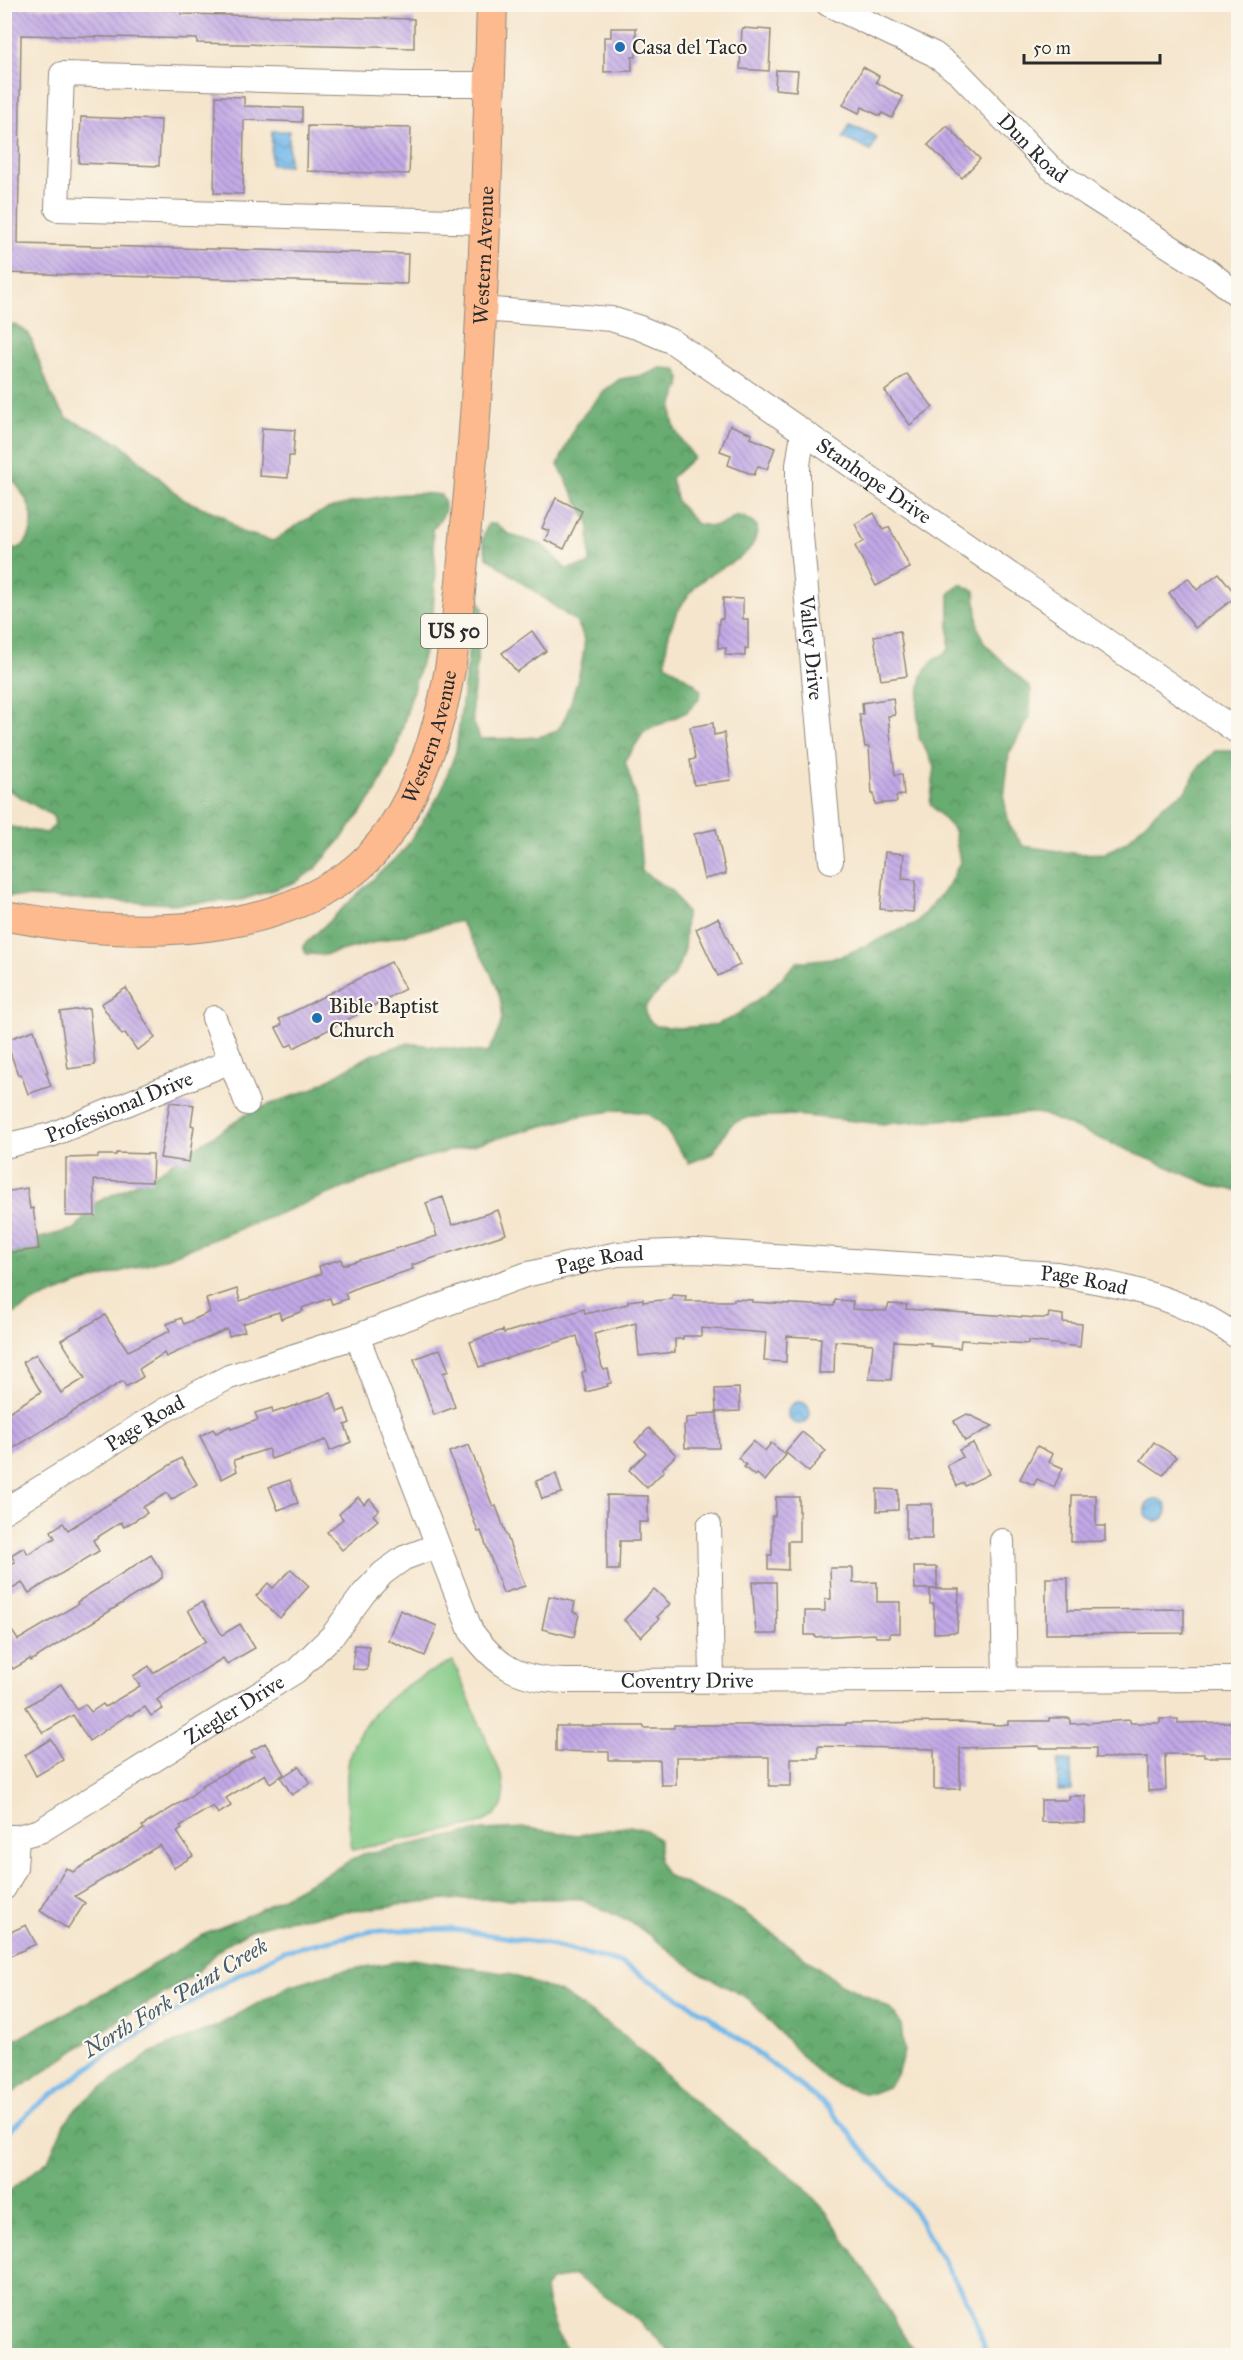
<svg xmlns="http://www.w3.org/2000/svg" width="1243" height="2360" font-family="'IM FELL Great Primer',serif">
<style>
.forest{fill:url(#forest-crowns);stroke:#4a6c4e;stroke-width:1.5}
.pitch{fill:#80c783;stroke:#567957;stroke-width:1.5}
.water{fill:url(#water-waves);stroke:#4e728a;stroke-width:1.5}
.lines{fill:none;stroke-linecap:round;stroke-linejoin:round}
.stream{stroke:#72b8e9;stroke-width:5}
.building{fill:url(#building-back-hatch)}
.minor-casing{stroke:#90887c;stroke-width:26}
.major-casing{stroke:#90887c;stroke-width:32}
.minor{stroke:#fff;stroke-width:24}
.major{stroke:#fcba8e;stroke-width:30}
.poi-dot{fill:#1f6fb2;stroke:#fbf7ec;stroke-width:2}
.labels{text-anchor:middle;stroke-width:4.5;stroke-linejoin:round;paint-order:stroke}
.shield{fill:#fbf7ec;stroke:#696865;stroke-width:1.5}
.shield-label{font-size:20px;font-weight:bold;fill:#2b2b2b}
.poi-label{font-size:21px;fill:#2b2b2b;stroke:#fbf7ec;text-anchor:start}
.street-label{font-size:21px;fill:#2b2b2b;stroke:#fbf7ec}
.water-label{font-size:22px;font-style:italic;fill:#445c6e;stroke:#fbf7ec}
</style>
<defs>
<pattern id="forest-crowns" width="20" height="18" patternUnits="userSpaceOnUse" patternTransform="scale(1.5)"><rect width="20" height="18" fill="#68ac71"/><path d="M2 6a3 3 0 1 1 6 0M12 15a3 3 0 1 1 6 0" fill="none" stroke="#568c5d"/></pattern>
<pattern id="water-waves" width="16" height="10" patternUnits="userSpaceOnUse" patternTransform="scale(1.5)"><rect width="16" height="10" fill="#72b8e9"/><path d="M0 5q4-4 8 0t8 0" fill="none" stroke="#5e96bd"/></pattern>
<pattern id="building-back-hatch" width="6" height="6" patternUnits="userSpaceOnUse" patternTransform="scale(1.5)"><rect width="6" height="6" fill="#c2a9e7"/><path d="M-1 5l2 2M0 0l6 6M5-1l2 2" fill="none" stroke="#9e8abb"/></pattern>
</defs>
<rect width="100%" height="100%" fill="#fbf7ec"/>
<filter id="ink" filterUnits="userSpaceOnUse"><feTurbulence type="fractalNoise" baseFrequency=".0167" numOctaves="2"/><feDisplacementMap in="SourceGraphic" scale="12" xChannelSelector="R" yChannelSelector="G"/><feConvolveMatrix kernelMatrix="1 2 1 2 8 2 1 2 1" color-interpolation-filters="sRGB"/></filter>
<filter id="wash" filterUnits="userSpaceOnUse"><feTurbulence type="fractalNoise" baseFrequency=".008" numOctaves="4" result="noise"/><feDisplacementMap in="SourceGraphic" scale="24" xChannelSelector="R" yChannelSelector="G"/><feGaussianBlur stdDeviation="1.35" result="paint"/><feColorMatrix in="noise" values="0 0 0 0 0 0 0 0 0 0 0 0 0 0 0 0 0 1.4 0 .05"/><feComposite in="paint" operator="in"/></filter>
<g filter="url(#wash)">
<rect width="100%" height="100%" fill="#f5e5cc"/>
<!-- forest -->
<g class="forest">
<path d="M8 324 16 325 29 334 53 399 67 418 120 443 184 500 223 516 241 532 273 541C287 532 299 523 313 516 344 500 406 490 441 495 450 509 442 519 432 529L436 570 432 624 396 750 375 793 342 838 316 868 296 882 242 900 177 904 5 896V826L47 833 55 824 53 816 5 788V550C16 549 23 549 28 538 41 512 21 490 5 470L4 339Z"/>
<path d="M660 368 676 369C688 388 673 392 672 410 671 429 682 442 694 457L671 478 677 502 697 524C701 524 707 526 712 526 736 524 731 505 757 526 758 561 717 564 698 584 677 606 664 634 666 664L695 684 701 691 698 700 687 712 644 732 625 761 636 797 642 871 673 892 686 913 684 952 681 960 674 976 646 1005 645 1013 649 1020 656 1026 681 1028 715 1025 732 1018 766 994 797 962 840 957 916 923 948 886 960 862 954 830 930 804 935 767 919 738 917 707 922 675 931 662 949 650V594L960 584 975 591 978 627 984 643 1031 689 1030 716 1009 754 1004 799 1009 825 1023 846 1080 854 1105 853 1126 842 1160 808 1187 790 1197 769 1215 751H1238V1191L1211 1185 1042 1114 1034 1113 884 1124 795 1115 750 1117 735 1122 729 1127 712 1154 689 1163 661 1123 646 1113 619 1110 580 1116 416 1160 163 1259 79 1284 34 1302 5 1319V1243L16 1244 75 1229 97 1202 153 1175 252 1111 312 1089 371 1055 408 1043 488 1053C492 1043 499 1033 501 1023 508 990 476 948 460 921L324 955 306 954 303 946 405 849 440 794 456 751 474 607 480 601 483 609 472 706 473 722 480 739C499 738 542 741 557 730 568 722 583 662 584 648 585 638 581 629 576 622L487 557 482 540 488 524H496L510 535 542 545 566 569 590 564 589 523 558 465 576 424 605 390 620 379 645 375Z"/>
<polygon points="630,1826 646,1830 659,1840 659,1862 666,1875 742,1911 839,1983 879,2002 893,2011 901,2025 904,2051 897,2075 887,2087 872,2093 863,2093 838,2085 823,2076 809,2064 749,1999 696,1970 634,1924 581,1899 462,1899 420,1902 286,1920 253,1929 226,1944 192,1977 127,2015 5,2098 5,2045 121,1984 199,1937 255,1912 363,1854 483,1830 526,1828 578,1835"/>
<path d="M413 1959 509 1974 561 1993 625 2036 691 2099 799 2182 827 2213 859 2261 916 2355H674L632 2315 574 2275 551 2281 545 2287C547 2311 557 2334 569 2355H5V2194L48 2161 64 2124 81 2103 152 2052 217 2026 289 1986 335 1972Z"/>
</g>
<!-- pitch -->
<path class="pitch" d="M453 1661 502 1777C507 1804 504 1812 479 1824L352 1850C349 1825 346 1801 347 1776 349 1718 405 1682 453 1661Z"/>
<!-- water -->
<g class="water">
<polygon points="850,124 877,137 871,151 843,138"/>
<polygon points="272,131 289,131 289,166 271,165"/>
<circle cx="799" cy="1413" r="11"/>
<circle cx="1156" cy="1510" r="11"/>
<polygon points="1058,1761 1071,1761 1072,1791 1058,1791"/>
</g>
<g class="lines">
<!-- stream -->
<polyline class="stream" points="4,2136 35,2107 115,2049 216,1987 283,1951 372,1931 451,1929 543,1943 621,1963 706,2014 829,2108 914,2211 973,2311 987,2356"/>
</g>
<g id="blocks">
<!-- building -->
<g class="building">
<polygon points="4,7 181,10 181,14 414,19 414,48 197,43 197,39 21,35 18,244 408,254 407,284 4,273"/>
<polygon points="611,28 636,28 636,57 632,57 632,71 604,72 604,37 611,37"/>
<polygon points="742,28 771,30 769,71 740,69"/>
<polygon points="863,67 879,76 876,82 903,97 892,118 882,113 880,116 862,107 859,113 843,105"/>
<polygon points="776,70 798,71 796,91 775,89"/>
<polygon points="216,96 244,97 244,106 302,108 302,122 244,120 243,194 214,193"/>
<polygon points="81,117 161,120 159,166 79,163"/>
<polygon points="308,126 411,128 409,174 307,171"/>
<polygon points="947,126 980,159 962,178 928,145"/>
<polygon points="907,374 933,407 910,425 885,391"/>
<polygon points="730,425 752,434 751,438 775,448 767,469 758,466 754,475 728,465 731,455 720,451"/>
<polygon points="262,428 295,430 293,456 289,456 288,478 259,476"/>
<polygon points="556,498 582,511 564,549 545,540 549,531 542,528"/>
<polygon points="874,513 883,530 889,527 910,568 876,586 855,546 864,541 855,524"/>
<polygon points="1219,573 1237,596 1195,628 1169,593 1188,578 1197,590"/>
<polygon points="723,598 743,599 743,619 748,619 748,649 745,648 745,656 725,655 726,648 718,648 719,619 723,619"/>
<polygon points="532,631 546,651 517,672 502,653"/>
<polygon points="900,631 907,676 881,680 874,636"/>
<polygon points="893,698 895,715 888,716 895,775 902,774 904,795 896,796 897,802 875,804 874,794 872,794 869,747 865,747 859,714 863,714 862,703"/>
<polygon points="713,723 714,735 724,733 731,780 694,785 690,760 695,759 690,727"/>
<polygon points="716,829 726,874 704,879 694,834"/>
<polygon points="885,852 904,854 902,879 916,880 913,912 880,909"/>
<polygon points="718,918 740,965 718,976 696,929"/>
<polygon points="391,962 405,989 294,1048 292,1044 286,1047 276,1028 282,1024 279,1019"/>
<polygon points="126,988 155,1038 137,1050 125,1033 122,1035 101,1004"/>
<polygon points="89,1008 95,1065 68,1069 60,1012"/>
<polygon points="34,1030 48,1072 46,1072 51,1086 28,1094 21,1074 18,1075 6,1040"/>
<polygon points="170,1102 194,1105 191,1125 194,1126 189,1162 160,1158"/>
<polygon points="116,1153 153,1154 152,1182 94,1180 95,1216 66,1216 66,1158 98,1157 98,1155 116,1155"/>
<polygon points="27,1188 30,1209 33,1208 39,1249 10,1253 4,1216 4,1213 7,1212 4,1192"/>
<polygon points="443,1197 452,1225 498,1210 506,1234 412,1265 413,1269 361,1286 345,1293 347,1299 332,1304 330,1298 302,1308 303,1311 281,1319 279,1312 269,1315 242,1324 245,1331 229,1336 227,1329 166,1357 164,1353 139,1369 143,1377 126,1387 123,1381 4,1454 4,1415 41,1392 23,1362 36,1354 61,1393 85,1378 61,1340 105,1315 128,1351 170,1331 167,1324 181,1318 184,1324 210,1312 206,1299 237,1289 240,1301 321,1274 319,1266 341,1259 343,1265 437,1236 426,1203"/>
<polygon points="672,1295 686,1296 685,1301 734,1301 734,1299 752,1300 752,1302 834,1306 835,1300 853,1301 852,1309 886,1311 889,1304 907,1305 906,1309 1038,1318 1048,1318 1049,1313 1063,1315 1063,1322 1082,1324 1080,1347 1028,1341 1028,1344 961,1340 960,1348 930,1346 931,1343 894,1341 891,1380 869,1379 873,1344 835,1341 834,1373 819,1373 821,1338 787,1336 786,1362 764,1361 766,1333 701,1328 701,1336 683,1336 683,1339 675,1339 675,1352 639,1356 636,1323 594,1334 602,1367 604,1370 608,1369 611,1383 607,1384 608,1386 586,1392 582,1372 586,1371 577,1336 479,1367 470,1342 503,1330 504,1333 584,1309 585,1314 628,1304 628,1301 643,1299 643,1302 672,1299"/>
<polygon points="440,1349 449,1371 443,1373 455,1407 434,1415 414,1359"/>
<polygon points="739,1388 740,1411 716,1412 715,1389"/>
<polygon points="331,1393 338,1412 345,1409 350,1423 345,1425 351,1442 330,1451 326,1440 271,1459 268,1449 234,1460 237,1471 222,1479 200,1436 213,1429 216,1433 230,1426 231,1429 258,1420 255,1413 272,1408 273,1413"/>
<polygon points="717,1413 719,1448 685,1448 684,1425 686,1425 686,1418 698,1417 698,1414"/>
<polygon points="967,1414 993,1426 965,1441 954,1421"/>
<polygon points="649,1428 676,1455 662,1469 664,1471 647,1488 629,1470 646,1453 635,1442"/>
<polygon points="802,1432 826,1451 809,1472 785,1452"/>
<polygon points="753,1441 765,1451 771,1443 786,1455 765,1481 757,1474 755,1476 744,1467 746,1465 738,1458"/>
<polygon points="1154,1442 1176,1457 1163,1475 1141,1460"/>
<polygon points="973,1443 989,1474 965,1486 964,1483 957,1486 947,1465 963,1457 959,1450"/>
<polygon points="469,1445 493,1507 496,1506 525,1586 503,1593 481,1531 478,1532 449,1452"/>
<polygon points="1037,1446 1053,1454 1049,1462 1063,1468 1054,1487 1037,1479 1034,1485 1020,1479"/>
<polygon points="181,1458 197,1484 171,1500 167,1493 143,1507 147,1513 124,1527 121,1522 93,1540 99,1551 29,1593 22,1583 4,1594 4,1568 15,1562 11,1555 24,1547 28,1554 55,1538 51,1531 63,1523 68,1530"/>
<polygon points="556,1474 562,1493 542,1499 536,1481"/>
<polygon points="290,1480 298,1503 278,1510 269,1487"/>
<polygon points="877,1489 898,1490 898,1510 877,1511"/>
<polygon points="607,1495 648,1496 648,1522 639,1522 639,1541 620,1541 619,1570 607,1570"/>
<polygon points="1072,1495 1096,1495 1096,1526 1105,1526 1105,1541 1071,1542"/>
<polygon points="358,1497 364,1504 370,1499 379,1510 373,1515 378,1520 342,1550 327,1532 343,1519 339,1514"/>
<polygon points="776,1497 799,1497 799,1541 788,1541 788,1570 768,1569 768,1555 772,1555 772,1516 775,1516"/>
<rect x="906" y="1504" width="26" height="35"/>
<polygon points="151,1555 162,1572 162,1578 31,1661 30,1659 13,1669 4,1655 4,1619 18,1640 78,1604 77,1602"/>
<polygon points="914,1567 937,1567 937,1589 915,1589"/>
<polygon points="830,1568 853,1568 853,1583 877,1582 877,1602 900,1602 900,1633 890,1633 890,1637 876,1637 875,1634 815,1637 815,1635 805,1635 805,1611 825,1611 825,1599 831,1599"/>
<polygon points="291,1569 309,1586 280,1618 256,1596 268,1583 273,1588"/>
<polygon points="1046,1578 1068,1578 1068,1610 1184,1609 1184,1633 1046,1634"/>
<polygon points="752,1582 776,1582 777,1634 756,1634"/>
<polygon points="654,1589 670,1604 657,1617 659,1619 641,1637 624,1620"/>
<polygon points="930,1589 959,1589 957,1632 934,1633 934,1604 930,1604"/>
<polygon points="549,1596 575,1602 573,1612 579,1614 574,1637 542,1629"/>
<polygon points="202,1602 222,1635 240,1624 255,1648 227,1664 223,1658 166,1693 157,1700 163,1709 151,1716 145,1707 130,1716 129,1714 89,1741 73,1715 43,1733 26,1707 61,1684 77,1710 85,1704 91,1712 103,1704 105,1707 140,1686 133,1676 149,1666 153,1673 206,1641 188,1610"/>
<polygon points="400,1610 437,1626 425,1656 388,1640"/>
<polygon points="354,1645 369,1646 367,1670 353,1669"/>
<polygon points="1049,1718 1070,1718 1070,1724 1130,1720 1130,1723 1160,1723 1160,1719 1178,1719 1178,1723 1235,1722 1235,1725 1239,1725 1239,1757 1204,1757 1204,1754 1165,1754 1166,1790 1148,1791 1148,1757 1096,1758 1096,1748 1039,1748 1039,1746 960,1748 960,1789 934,1789 934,1749 818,1746 818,1758 791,1758 791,1786 769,1786 769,1757 676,1757 676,1785 661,1785 660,1760 609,1760 609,1752 556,1751 556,1726 644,1726 644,1728 674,1728 674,1725 846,1725 846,1723 963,1722 999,1725 1008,1724 1008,1721 1049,1721"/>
<polygon points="51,1739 63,1760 36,1776 25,1755"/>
<polygon points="265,1743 284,1774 270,1783 265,1774 226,1798 231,1806 218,1814 213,1806 180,1826 182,1829 177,1832 193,1856 174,1868 160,1845 75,1896 85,1903 68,1929 40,1911 66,1868 73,1872 144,1829 142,1826 188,1798 202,1787 201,1786 254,1756 251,1751"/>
<polygon points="299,1766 310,1783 292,1795 281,1778"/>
<polygon points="1069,1796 1085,1796 1085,1823 1041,1822 1041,1800 1069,1800"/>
<polygon points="26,1925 36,1944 4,1959 4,1935"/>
</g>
</g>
</g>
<g filter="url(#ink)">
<use href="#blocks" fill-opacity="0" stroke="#90887c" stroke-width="1.5"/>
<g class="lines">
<!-- minor casing -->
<g class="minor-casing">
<g id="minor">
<path id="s1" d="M828 4 934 54 960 74 1051 168 1089 195 1208 271 1238 295"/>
<polyline points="484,222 57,209 62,74 405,84 490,84"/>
<path id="s2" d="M481 309 611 319 640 328 673 342 1238 732"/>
<path id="s3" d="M803 433 798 465V503L831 861"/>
<polyline points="214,1018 247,1103"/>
<path id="s4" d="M4 1146 51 1135 231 1061"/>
<path id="s5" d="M357 1336 471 1631C498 1668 519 1679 564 1681L1238 1679"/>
<path id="s6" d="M4 1511 165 1410 229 1377 357 1336 525 1275 584 1261 618 1254 695 1251 1057 1274C1101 1282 1148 1290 1189 1309 1206 1316 1223 1327 1238 1337"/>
<polyline points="709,1526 712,1680"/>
<polyline points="1002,1541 1005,1679"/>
<path id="s7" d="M4 1837H17L40 1831 296 1671 333 1635 364 1593 383 1573 404 1558 436 1546"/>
<polyline points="4,1888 15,1868 17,1837"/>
</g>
</g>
<!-- major casing -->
<g class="major-casing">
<g id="major">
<path id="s8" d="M4 916C34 920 63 926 92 928 179 934 274 927 347 876 391 845 417 789 433 740 456 668 460 590 467 515 483 346 487 175 492 4"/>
</g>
</g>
<!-- minor -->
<use href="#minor" class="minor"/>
<!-- major -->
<use href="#major" class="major"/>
</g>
</g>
<!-- markers -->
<g class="poi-dot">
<circle cx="620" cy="47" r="6"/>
<circle cx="317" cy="1018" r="6"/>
</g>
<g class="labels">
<!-- shield labels -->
<rect class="shield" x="421" y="614" width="66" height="34" rx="4.5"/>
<g class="shield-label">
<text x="454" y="638">US 50</text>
</g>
<!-- poi labels -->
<g class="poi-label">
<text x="632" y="54">Casa del Taco</text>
<text x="329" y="1013">Bible Baptist<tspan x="329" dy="24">Church</tspan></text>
</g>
<!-- street labels -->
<g class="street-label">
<text dy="7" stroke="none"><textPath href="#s1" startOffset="254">Dun Road</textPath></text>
<text dy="7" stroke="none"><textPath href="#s8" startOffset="1006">Western Avenue</textPath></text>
<text dy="7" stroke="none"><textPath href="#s2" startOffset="441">Stanhope Drive</textPath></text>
<text dy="7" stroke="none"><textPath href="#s3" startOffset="216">Valley Drive</textPath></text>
<text dy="7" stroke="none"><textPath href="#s8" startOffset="520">Western Avenue</textPath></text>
<text dy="7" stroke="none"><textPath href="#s4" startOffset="122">Professional Drive</textPath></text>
<text dy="7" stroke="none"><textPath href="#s6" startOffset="652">Page Road</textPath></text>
<text dy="7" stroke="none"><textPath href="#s6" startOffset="1138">Page Road</textPath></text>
<text dy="7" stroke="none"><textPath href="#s6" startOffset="166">Page Road</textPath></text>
<text dy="7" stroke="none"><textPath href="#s5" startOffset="550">Coventry Drive</textPath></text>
<text dy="7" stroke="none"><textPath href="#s7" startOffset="266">Ziegler Drive</textPath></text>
</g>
<!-- water labels -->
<g class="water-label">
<text transform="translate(175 1997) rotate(-31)" y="8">North Fork Paint Creek</text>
</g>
</g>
<!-- margin -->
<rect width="1243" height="2360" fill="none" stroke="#fbf7ec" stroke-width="24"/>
<!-- scale -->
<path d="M1024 54v9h136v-9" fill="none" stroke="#2b2b2b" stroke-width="3"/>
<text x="1033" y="54" font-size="18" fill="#2b2b2b" stroke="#fbf7ec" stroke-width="4.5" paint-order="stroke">50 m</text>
</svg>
